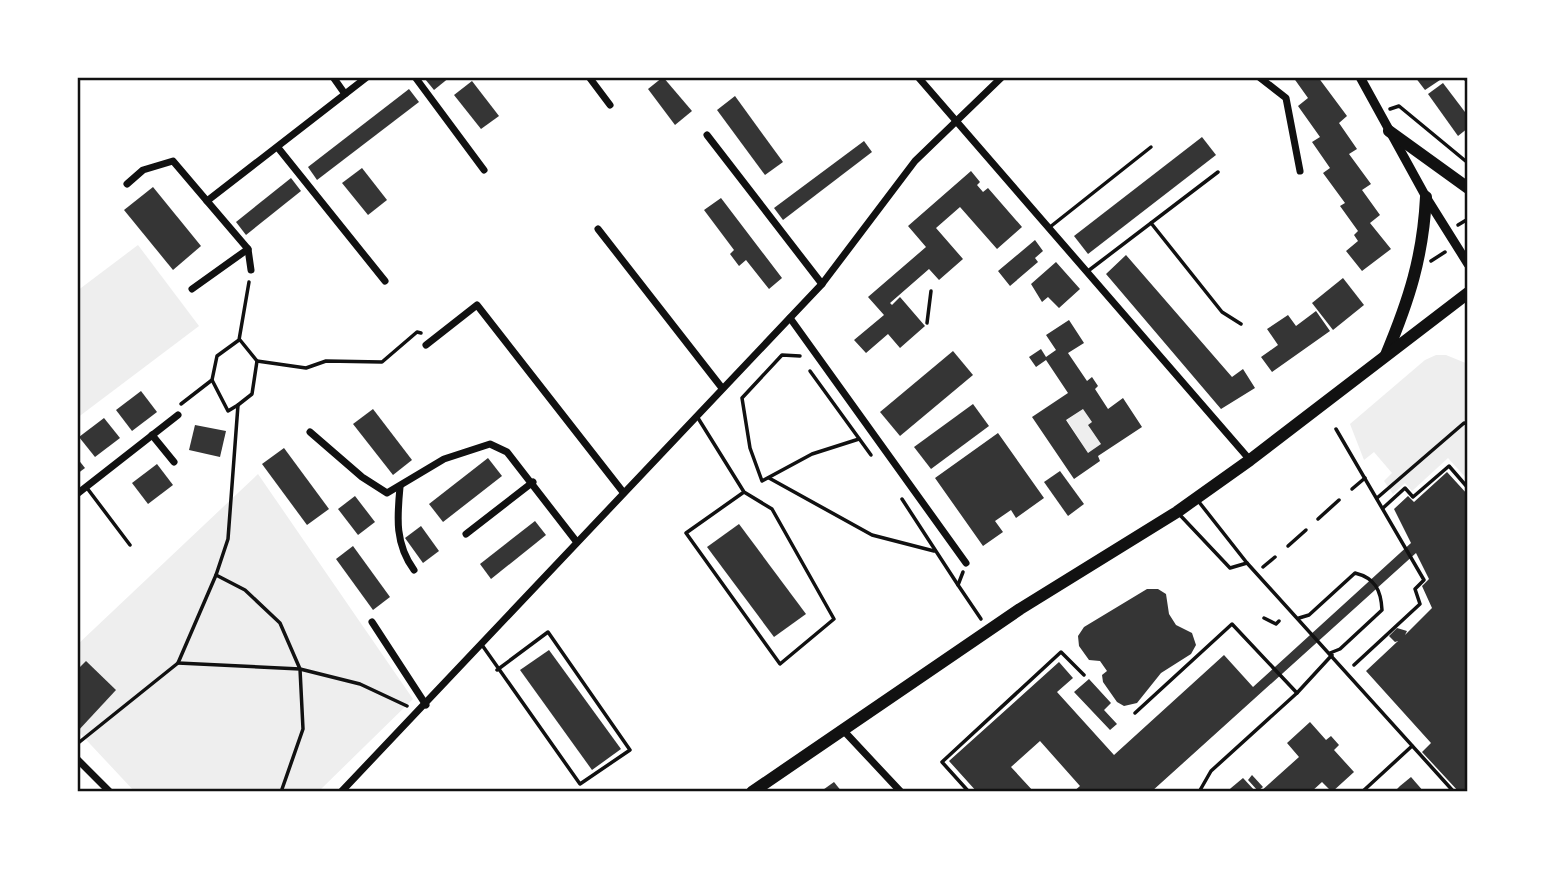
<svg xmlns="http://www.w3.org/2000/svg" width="1545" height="869" font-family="Jost,sans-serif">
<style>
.green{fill:#eee}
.building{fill:#353535;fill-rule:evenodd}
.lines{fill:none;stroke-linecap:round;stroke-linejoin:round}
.path{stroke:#111;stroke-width:3.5}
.service{stroke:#111;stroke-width:3.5}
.minor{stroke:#111;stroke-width:7}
.tertiary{stroke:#111;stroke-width:9}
.primary{stroke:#111;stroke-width:12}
.neatline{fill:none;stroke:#111;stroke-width:2.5}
</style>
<rect width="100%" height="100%" fill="#fff"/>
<!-- green -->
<g class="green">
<polygon points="138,245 199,326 77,418 77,291"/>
<polygon points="1436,355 1446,355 1468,364 1468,480 1448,458 1412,491 1405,483 1393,494 1384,481 1392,473 1374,452 1364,460 1350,424 1425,360"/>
<polygon points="1083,409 1092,422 1088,425 1101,444 1088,453 1067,420"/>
<polygon points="258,474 413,699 318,792 135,792 77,730 77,645"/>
</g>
<!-- building -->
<g class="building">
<polygon points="428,77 450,77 434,90 425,79"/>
<polygon points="663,77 692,111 675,125 648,89"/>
<polygon points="1293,77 1318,77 1347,116 1339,123 1357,149 1349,154 1371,184 1362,190 1380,215 1370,223 1391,249 1362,271 1346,251 1358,241 1354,235 1358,231 1340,206 1345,203 1323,173 1330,168 1312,142 1320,137 1298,106 1308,98"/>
<polygon points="1415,77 1438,77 1440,80 1425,90"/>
<polygon points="472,81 499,116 481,129 454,95"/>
<polygon points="1443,83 1468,116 1468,128 1458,136 1428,94"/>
<polygon points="409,89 419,102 317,180 308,167"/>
<polygon points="735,96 783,162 765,175 717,110"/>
<polygon points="1202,137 1216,155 1088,254 1074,236"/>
<polygon points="864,141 872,152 783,220 774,208"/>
<polygon points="362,168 387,200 368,215 342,183"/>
<polygon points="971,171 980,182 977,185 983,192 988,188 1022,227 997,249 960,207 936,228 963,259 939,280 929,269 890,303 892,305 900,297 925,326 900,348 888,334 866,353 854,340 884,315 868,297 926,247 908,226"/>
<polygon points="291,178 301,191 246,235 236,222"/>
<polygon points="153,187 201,246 173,270 124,210"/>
<polygon points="721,198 782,278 769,289 746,260 739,266 730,254 734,250 704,210"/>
<polygon points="1035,240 1043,251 1035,258 1038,262 1010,286 998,271"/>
<polygon points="1126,255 1232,377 1243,369 1255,388 1221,409 1106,274"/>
<polygon points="1056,262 1080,289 1059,308 1048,297 1042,302 1031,284"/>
<polygon points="1343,278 1364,305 1333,330 1312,303"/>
<polygon points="1316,311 1330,331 1272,372 1261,357 1278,345 1267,329 1288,315 1296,326"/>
<path d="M1069 320 1084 343 1068 353 1087 381 1092 377 1098 386 1095 389 1108 409 1123 398 1142 427 1098 456 1100 461 1074 479 1032 417 1068 393 1046 360 1036 367 1029 357 1041 349 1046 357 1056 350 1046 335ZM1083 409 1092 422 1088 425 1101 444 1088 453 1066 420Z"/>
<polygon points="953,351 973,375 900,436 880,412"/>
<polygon points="141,391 157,412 132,431 116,410"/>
<polygon points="973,404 989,426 931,469 914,447"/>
<polygon points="373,409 412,460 393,475 353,424"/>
<polygon points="104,418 120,438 95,457 79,437"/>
<polygon points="195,425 226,431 220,457 189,450"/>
<polygon points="998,433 1044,498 1016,518 1011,510 995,521 1003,532 983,546 935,478"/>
<polygon points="284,448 329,509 307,525 262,464"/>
<polygon points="77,458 85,468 77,474"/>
<polygon points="488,458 502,476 443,522 429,504"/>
<polygon points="157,464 173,485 148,504 132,483"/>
<polygon points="1060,471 1084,504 1068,516 1044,482"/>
<polygon points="1447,472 1468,495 1468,792 1459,792 1422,752 1431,743 1366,671 1398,641 1395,642 1389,636 1397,628 1407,631 1405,635 1432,608 1422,586 1429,579 1416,553 1151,792 1073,792 1080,786 1040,741 1011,767 1034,792 977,792 949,761 1059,662 1073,678 1057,692 1114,755 1224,655 1253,687 1411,543 1394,509 1408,496 1414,502"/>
<polygon points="355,496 375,522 358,535 338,509"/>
<polygon points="535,521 546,535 491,579 480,564"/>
<polygon points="739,524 806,614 774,637 707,547"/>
<polygon points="421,526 439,551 423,563 405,538"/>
<polygon points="353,546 390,597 373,610 336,559"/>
<polygon points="1147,589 1158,589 1166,594 1169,614 1176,625 1192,633 1196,645 1191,654 1161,673 1137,703 1124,706 1117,702 1103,682 1102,675 1107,671 1100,661 1089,660 1079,646 1078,636 1084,627"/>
<polygon points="549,650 621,749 592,770 520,670"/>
<polygon points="86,661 116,690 77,732 77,670"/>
<polygon points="1089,679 1111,703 1104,710 1117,724 1110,730 1074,692"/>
<polygon points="1310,722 1326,740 1331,736 1339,745 1334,750 1354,772 1332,792 1322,782 1311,792 1260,792 1299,757 1287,743"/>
<polygon points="1252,775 1263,787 1258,791 1248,780"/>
<polygon points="1411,777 1424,792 1394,792 1400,786"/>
<polygon points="1243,778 1256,792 1227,792 1231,788"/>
<polygon points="834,782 842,792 820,792"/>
</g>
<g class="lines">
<!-- path -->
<g class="path">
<polyline points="1390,109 1399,106 1468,163"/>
<polyline points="1458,225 1468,219"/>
<polyline points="1431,261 1445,252"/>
<polyline points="927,323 931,291"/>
<polyline points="800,356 782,355 742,398 750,448 762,481 812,454 859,439"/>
<polyline points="257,361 306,368 326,361 382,362 417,332 421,333"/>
<polyline points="810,371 871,455"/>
<polyline points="212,380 228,411 238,405 228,539 216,575"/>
<polyline points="181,404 212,380 217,356 239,340 249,282"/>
<polyline points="238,405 252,394 257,361 240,340"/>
<polyline points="1336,429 1424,580 1415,589 1420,604 1354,665"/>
<polyline points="769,478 872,535 934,551"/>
<polyline points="1352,489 1365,478"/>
<polyline points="1377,498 1464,423 1468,424"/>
<polyline points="902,499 958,585"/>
<polyline points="1383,508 1405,488 1413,497 1449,466 1468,488"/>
<polyline points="1318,519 1339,500"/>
<polyline points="1288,546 1306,530"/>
<polyline points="1263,567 1275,557"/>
<polyline points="963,572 958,585 981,619"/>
<polyline points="1264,618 1276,624 1279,621"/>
<polyline points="178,663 300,669 303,729 281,792"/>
<polyline points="77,744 178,663 216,575 245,590 280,623 300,669 360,684 407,706"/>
<polyline points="969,792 942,762 1061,652 1084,675"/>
</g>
<!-- service -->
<g class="service">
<polyline points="1151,223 1222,312 1241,324"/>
<polyline points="1050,227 1151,147"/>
<polyline points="1088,271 1218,172"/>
<polyline points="698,418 744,492 772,509 834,619 780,664 686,533 744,492"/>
<polyline points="87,488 130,545"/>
<polyline points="1199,502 1247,563 1454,792"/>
<polyline points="1179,514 1230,568 1247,563"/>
<path d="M1299 618 1309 615 1355 573C1375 578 1381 590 1382 610L1340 649 1330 653"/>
<polyline points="482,645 580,784 630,750 548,632 497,670"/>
<polyline points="1135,713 1232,624 1297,693"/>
<polyline points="1199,792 1211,771 1297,693 1332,655"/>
<polyline points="1362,792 1412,746"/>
</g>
<!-- minor -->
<g class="minor">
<polyline points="333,77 345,94"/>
<polyline points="415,77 484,170"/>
<polyline points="589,77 610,105"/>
<polyline points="918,77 1250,460"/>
<polyline points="1259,77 1286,98 1300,171"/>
<polyline points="1466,77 1468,79"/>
<polyline points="707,135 822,284"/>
<polyline points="279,149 385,281"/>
<polyline points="127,184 143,170 173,161 207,201"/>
<polyline points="598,229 722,388"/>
<polyline points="251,270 248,249 207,201 367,77"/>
<polyline points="192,289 248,249"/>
<polyline points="790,318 966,563"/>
<polyline points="426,345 477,305 623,492"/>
<polyline points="310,432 362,477 387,493 444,459 490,444 507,452 576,541"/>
<polyline points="152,435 174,462"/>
<path d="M400 487C397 518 395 544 414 570"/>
<polyline points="77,494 178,415"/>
<polyline points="466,534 533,482"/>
<polyline points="372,622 426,705"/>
<polyline points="843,730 901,792"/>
<polyline points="77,759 110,792"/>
<polyline points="341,792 822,284 915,161 1002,77"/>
</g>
<!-- tertiary -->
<polyline class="tertiary" points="1360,77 1426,197 1468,264"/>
<!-- primary -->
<g class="primary">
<polyline points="1389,131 1468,188"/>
<path d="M1386 355C1409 300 1423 257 1426 197"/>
<polyline points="752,792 1020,609 1177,512 1250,460 1468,293"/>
</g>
</g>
<!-- border -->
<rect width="1545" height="869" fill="none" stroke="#ffffff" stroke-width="158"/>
<rect x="79" y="79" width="1387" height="711" class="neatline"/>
</svg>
